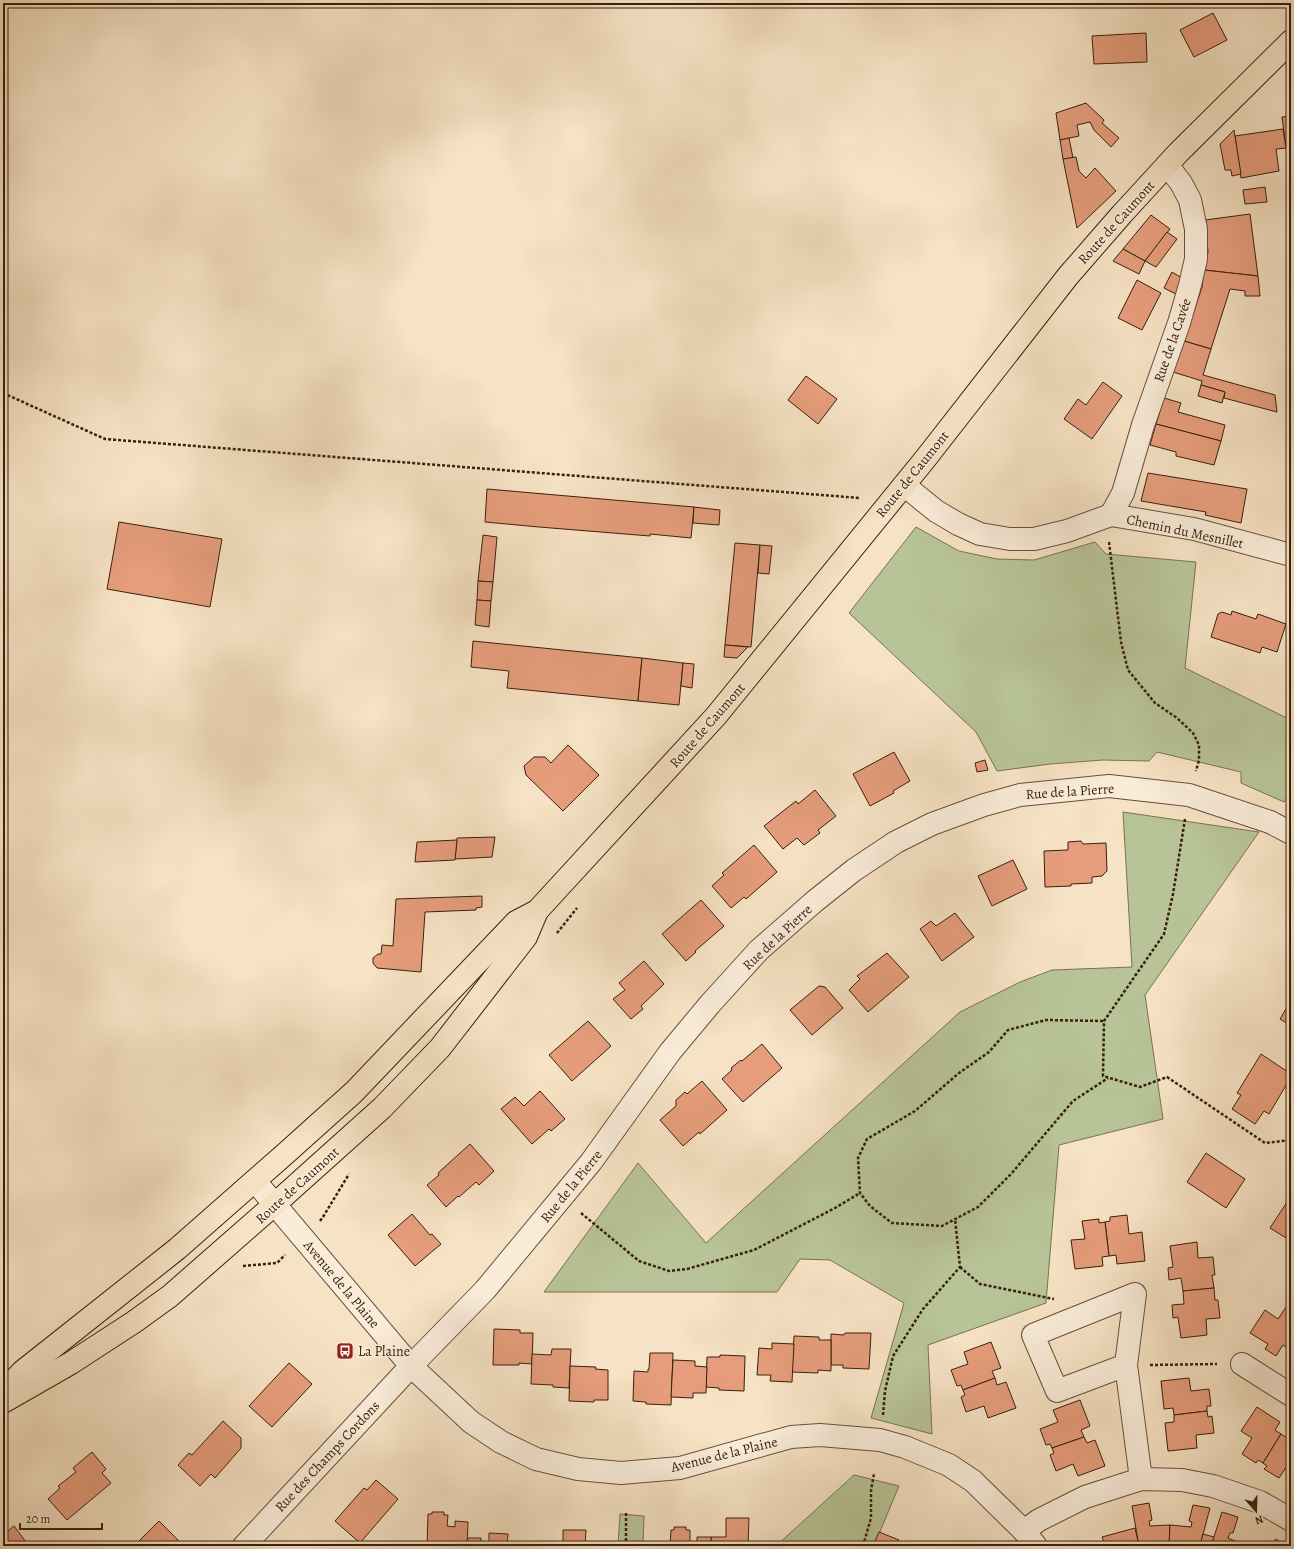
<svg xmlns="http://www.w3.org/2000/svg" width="1294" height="1549" font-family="Alegreya,serif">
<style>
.green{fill:#b8c497;stroke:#787252}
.building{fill:#e69d7c;stroke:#38200c}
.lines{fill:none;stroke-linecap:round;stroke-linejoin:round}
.minor-casing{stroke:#68503a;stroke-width:24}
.primary-casing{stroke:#38200c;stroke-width:24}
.path{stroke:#38200c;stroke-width:2.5;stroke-dasharray:3 2;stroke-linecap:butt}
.minor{stroke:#f9ecd9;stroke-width:22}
.primary{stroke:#f6e2c4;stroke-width:22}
.labels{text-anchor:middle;stroke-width:3;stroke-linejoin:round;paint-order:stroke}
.street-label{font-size:14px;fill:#38200c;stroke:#f9ecd9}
.poi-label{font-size:14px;fill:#38200c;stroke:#f9ecd9;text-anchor:start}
</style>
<rect width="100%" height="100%" fill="#f6e2c4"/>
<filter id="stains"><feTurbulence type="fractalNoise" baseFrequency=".005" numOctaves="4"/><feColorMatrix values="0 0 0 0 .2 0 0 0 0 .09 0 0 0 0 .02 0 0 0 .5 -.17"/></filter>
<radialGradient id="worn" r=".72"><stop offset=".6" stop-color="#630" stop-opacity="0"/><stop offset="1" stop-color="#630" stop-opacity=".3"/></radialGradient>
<!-- green -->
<g class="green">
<polygon points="916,527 959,551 997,559 1034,560 1095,542 1106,554 1196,562 1185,668 1291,720 1291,791 1284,802 1241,783 1241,772 1157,752 1149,761 1103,760 1050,764 997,771 976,732 849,613"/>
<polygon points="1123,812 1259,832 1145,995 1163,1119 1059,1145 1046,1303 928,1345 932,1434 871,1418 904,1303 830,1260 800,1259 777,1292 544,1292 638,1163 706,1243 960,1012 1020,982 1052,970 1132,967"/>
<polygon points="854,1475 899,1486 874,1546 776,1546"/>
<polygon points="620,1514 644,1516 643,1546 618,1546"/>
</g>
<!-- building -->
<g class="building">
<polygon points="1213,13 1227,40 1194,57 1180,30"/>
<polygon points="1146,33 1147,62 1094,64 1092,36"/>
<polygon points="1086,103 1104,120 1102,123 1119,138 1111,147 1094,130 1090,122 1077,125 1079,136 1060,140 1056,113"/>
<polygon points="1291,116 1291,147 1286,148 1282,117"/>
<polygon points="1283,129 1286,148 1276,149 1279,171 1241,178 1235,136"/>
<polygon points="1234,130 1241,174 1232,176 1231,170 1225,170 1220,144"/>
<polygon points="1069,138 1073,158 1063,159 1060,140"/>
<polygon points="1076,157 1079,171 1086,178 1095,168 1116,191 1077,228 1063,159"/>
<polygon points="1265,187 1267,202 1245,204 1243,190"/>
<polygon points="1250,214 1258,276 1204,270 1208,252 1205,220"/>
<polygon points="1151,215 1170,229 1145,261 1123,249"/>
<polygon points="1167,232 1177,239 1156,267 1145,261"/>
<polygon points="1123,249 1145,261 1139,274 1113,261"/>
<polygon points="1204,270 1258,276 1260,296 1245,296 1245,291 1230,289 1211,349 1184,341 1202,287"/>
<polygon points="1172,272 1187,281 1182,297 1164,288"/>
<polygon points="1137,280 1161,293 1142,330 1118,318"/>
<polygon points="1184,341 1211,349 1203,375 1275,395 1277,412 1224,398 1225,392 1201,385 1202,381 1173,372"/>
<polygon points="806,376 837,399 818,424 788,400"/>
<polygon points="1103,382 1122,396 1092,439 1064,419 1078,399 1086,405"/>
<polygon points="1201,385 1225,392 1222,403 1198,396"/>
<polygon points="1164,398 1181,403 1178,412 1225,425 1221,441 1156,424"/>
<polygon points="1156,424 1221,441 1214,465 1176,456 1176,452 1150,445"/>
<polygon points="1148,473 1247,489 1241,523 1205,515 1206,512 1141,501"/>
<polygon points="487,489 694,507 691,538 650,534 650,536 539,527 485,522"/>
<polygon points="694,507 720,510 719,525 693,523"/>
<polygon points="119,522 222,539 210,607 107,589"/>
<polygon points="483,535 497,537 493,582 478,581"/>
<polygon points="735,543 760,545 751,647 725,645"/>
<polygon points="760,545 772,546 769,574 758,573"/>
<polygon points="478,581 493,582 491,601 477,600"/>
<polygon points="477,600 491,601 489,627 475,625"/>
<polygon points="1232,611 1256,619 1258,614 1286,624 1277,652 1262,647 1260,653 1211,637 1218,614 1222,612 1231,615"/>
<polygon points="473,641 642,658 638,701 507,688 509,671 471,667"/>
<polygon points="725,645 748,647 737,658 724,657"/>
<polygon points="642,658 683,663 679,705 638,701"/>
<polygon points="683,663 694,664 692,688 681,686"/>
<polygon points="568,745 599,775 563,811 526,775 524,766 534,757 545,757 551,763"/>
<polygon points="894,752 910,781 893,791 894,793 870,806 853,774"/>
<polygon points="985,760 988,770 977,772 975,763"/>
<polygon points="815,790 836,816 818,830 820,833 804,845 797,838 783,849 764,826 796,801 798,804"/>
<polygon points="495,837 492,857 455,859 457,838"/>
<polygon points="457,840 455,860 415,862 417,842"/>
<polygon points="1081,841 1083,844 1106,843 1107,871 1102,876 1092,877 1092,883 1071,884 1071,886 1045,887 1044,851 1068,850 1068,842"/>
<polygon points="754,845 777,872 746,899 744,897 731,908 712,886 724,875 722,873"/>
<polygon points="1013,860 1027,889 992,906 978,876"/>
<polygon points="482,896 482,907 476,908 476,910 425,912 421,972 377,968 373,963 373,958 378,954 381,954 382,945 393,946 396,899"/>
<polygon points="701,900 724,926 695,951 696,952 686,961 662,934"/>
<polygon points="955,913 974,937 942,961 920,929 931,921 936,926"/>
<polygon points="887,953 909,977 868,1012 849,990 860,979 857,976"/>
<polygon points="644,961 664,984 641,1006 643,1009 631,1019 613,999 625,990 619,983"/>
<polygon points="819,986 825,987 843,1008 812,1035 790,1010"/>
<polygon points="1291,992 1291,1026 1280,1019 1290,1002 1289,995"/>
<polygon points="588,1021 611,1046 572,1081 549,1055"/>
<polygon points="762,1044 782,1068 743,1102 722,1079 732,1070 731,1068 741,1060 742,1061"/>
<polygon points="1261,1054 1291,1074 1291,1077 1269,1114 1264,1111 1255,1124 1232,1109 1241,1095 1237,1093"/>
<polygon points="702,1081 727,1110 700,1134 699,1132 683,1146 660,1120 676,1106 676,1100 685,1092 687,1094"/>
<polygon points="540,1091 565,1119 551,1131 549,1129 532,1144 501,1109 515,1097 524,1106"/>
<polygon points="470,1144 494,1171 479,1185 476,1182 459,1197 458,1196 446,1207 427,1185 439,1175 438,1173"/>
<polygon points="1206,1153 1245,1179 1226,1208 1187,1182"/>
<polygon points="1289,1199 1291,1200 1291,1241 1270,1228"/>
<polygon points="412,1214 430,1235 432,1234 441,1244 415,1266 388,1235"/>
<polygon points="1127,1215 1129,1234 1142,1232 1145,1261 1117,1264 1116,1255 1109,1256 1105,1222 1110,1221 1110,1217"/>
<polygon points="1099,1219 1099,1223 1105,1222 1109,1256 1102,1257 1103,1266 1075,1269 1071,1240 1085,1239 1082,1221"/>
<polygon points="1197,1242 1198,1258 1213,1257 1215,1275 1212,1275 1214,1288 1183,1291 1181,1278 1169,1280 1168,1268 1173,1267 1170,1246"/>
<polygon points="1214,1288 1215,1300 1218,1300 1220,1318 1206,1319 1207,1335 1181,1338 1178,1317 1173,1318 1172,1305 1184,1304 1183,1291"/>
<polygon points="1286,1307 1291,1310 1291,1351 1283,1345 1276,1356 1265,1349 1268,1344 1250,1333 1265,1310 1278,1319"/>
<polygon points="494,1329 520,1330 520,1333 533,1333 532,1364 519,1363 519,1365 493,1365"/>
<polygon points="845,1333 871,1333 869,1369 843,1368 843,1365 831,1365 831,1334 844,1335"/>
<polygon points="794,1336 819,1337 819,1340 831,1340 831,1371 818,1370 818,1373 792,1372"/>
<polygon points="991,1342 1001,1368 992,1371 995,1378 963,1390 961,1385 957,1386 951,1370 968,1364 964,1352"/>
<polygon points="772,1343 794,1344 792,1382 770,1381 771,1375 757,1375 759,1348 772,1349"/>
<polygon points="552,1349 571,1349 569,1388 553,1387 553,1385 531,1384 532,1354 551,1355"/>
<polygon points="650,1353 673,1353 671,1405 646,1404 646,1402 633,1401 634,1371 648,1372 648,1369 649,1369"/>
<polygon points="720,1355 745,1356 744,1391 719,1390 719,1388 706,1387 707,1357 720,1357"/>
<polygon points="673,1360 695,1361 695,1366 707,1367 706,1393 693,1393 693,1398 671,1397"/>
<polygon points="289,1363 312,1384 272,1427 249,1406"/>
<polygon points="570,1366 596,1367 595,1369 608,1370 608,1400 594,1400 594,1402 569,1401"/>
<polygon points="995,1378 997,1385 1006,1382 1016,1408 988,1418 984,1406 966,1412 961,1397 965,1395 963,1390"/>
<polygon points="1189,1378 1191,1391 1209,1389 1211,1406 1207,1406 1207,1411 1174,1415 1173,1408 1164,1409 1161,1381"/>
<polygon points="1080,1400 1090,1426 1081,1430 1084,1437 1052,1448 1050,1444 1046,1445 1040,1429 1058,1422 1053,1410"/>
<polygon points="1257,1407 1280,1422 1275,1430 1281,1434 1263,1463 1258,1460 1256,1463 1242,1454 1252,1438 1241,1431"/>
<polygon points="1207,1411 1208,1417 1212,1416 1214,1433 1196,1435 1197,1448 1168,1451 1165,1423 1174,1422 1174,1415"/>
<polygon points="223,1421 241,1438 241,1448 215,1478 211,1474 200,1486 178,1465 189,1453 192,1455"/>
<polygon points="1291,1432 1291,1464 1289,1463 1279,1478 1264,1469 1267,1466 1263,1463 1281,1434 1287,1438"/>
<polygon points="1084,1437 1087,1443 1095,1440 1105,1466 1078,1476 1073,1464 1056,1471 1050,1455 1054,1453 1052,1448"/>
<polygon points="92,1452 106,1469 102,1473 111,1483 67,1520 48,1499 60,1488 58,1486 76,1472 73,1468"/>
<polygon points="376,1480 398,1499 360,1543 335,1521 364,1488 367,1490"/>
<polygon points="1149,1503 1152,1520 1149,1521 1150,1526 1170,1525 1169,1546 1139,1546 1132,1506"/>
<polygon points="1193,1505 1210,1508 1200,1546 1169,1546 1170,1525 1191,1527 1192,1522 1189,1521"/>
<polygon points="432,1512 444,1512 444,1515 448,1515 447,1526 455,1527 455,1521 468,1522 467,1546 427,1546 428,1514 432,1514"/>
<polygon points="1222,1512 1238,1517 1233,1533 1230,1533 1228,1538 1247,1546 1211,1546"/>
<polygon points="726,1518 749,1518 748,1546 711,1546 711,1537 726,1537"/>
<polygon points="159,1521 184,1546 134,1546"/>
<polygon points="14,1526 29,1546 3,1546 3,1535"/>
<polygon points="674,1527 686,1527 686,1530 690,1530 690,1542 697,1542 697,1537 711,1537 711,1546 670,1546 671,1530 674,1530"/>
<polygon points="1135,1528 1139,1546 1094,1546 1104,1542 1102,1537"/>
<polygon points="563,1530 586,1530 585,1546 563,1546"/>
<polygon points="879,1532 899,1540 897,1546 873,1546"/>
<polygon points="489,1533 508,1534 507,1546 467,1546 468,1538 481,1538 481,1544 489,1544"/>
<polygon points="1203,1534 1214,1537 1211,1546 1200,1546"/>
<polygon points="1276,1539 1285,1546 1270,1546"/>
<rect x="507" y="1542" width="20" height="4"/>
</g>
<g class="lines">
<!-- minor casing -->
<g class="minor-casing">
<g id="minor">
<polyline points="904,485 936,511 958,524 980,534 1010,539 1034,539 1067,531 1111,515 1194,529 1291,555"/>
<polyline points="1111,515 1123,493 1143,425 1179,323 1190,285 1196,259 1196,229 1190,200 1181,183 1167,165"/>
<polyline points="255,1181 411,1366 471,1422 501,1442 536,1459 578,1469 621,1473 680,1468 791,1437 820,1435 880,1440 905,1447 949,1465 973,1481 1024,1531 1036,1546"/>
<polyline points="1242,1364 1291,1395"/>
<polyline points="1126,1365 1057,1391 1033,1335 1135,1294 1126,1365 1141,1479"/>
<polyline points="1024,1531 1039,1520 1085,1497 1141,1479 1182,1480 1213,1486 1260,1502 1291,1520"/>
<polyline points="244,1546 411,1366 485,1290 591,1162 670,1052 710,1004 759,950 815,901 854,870 896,842 932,824 984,805 1020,795 1109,786 1189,795 1270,822 1291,833"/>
</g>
</g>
<!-- primary casing -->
<g class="primary-casing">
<g id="primary">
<polyline points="3,1391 23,1371 177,1249 285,1154 354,1092 516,922 537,911"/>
<polyline points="3,1402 71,1363 134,1322 170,1296 275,1204 382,1108 440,1048 526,937 537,911 716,716 926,458 1068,276 1122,214 1178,153 1291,41"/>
</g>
</g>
<!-- path -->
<g class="path">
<polyline points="3,393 105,439 860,498"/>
<polyline points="1109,542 1121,642 1128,670 1155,703 1177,718 1193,733 1199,745 1199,760 1196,771"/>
<polyline points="1185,819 1173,894 1164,934 1104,1021 1103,1076 1140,1087 1167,1077 1265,1143 1291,1140"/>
<polyline points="557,933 577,908"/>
<polyline points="1103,1021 1046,1020 1008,1030 989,1052 959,1073 915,1111 867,1139 858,1158 860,1193 870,1206 892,1223 942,1226 978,1207 1011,1174 1073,1101 1108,1078"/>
<polyline points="581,1213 639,1261 669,1271 687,1269 754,1250 835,1208 860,1193"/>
<polyline points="320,1221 323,1217 349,1174"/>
<polyline points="243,1266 277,1263 285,1255"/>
<polyline points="960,1267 980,1284 1054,1299"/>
<polyline points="1150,1365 1217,1364"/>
<polyline points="883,1415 885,1391 893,1356 923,1309 960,1267 955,1219"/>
<polyline points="626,1546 626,1511"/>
<polyline points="863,1546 871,1518 871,1490 874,1474"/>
</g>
<!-- minor -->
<use href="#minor" class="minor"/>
<!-- primary -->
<use href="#primary" class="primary"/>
</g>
<!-- icons -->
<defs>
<g id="bus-square" transform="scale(0.9)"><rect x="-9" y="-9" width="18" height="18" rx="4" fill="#8f2418" stroke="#f9ecd9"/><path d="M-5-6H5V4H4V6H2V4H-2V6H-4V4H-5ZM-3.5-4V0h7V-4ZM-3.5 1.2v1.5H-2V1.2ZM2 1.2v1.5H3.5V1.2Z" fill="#fff"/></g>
</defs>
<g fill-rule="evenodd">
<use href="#bus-square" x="345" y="1351"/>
</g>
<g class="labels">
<!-- street labels -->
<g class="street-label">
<text transform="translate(1116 222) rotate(-48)" y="5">Route de Caumont</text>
<text transform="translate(1172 340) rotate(-71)" y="5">Rue de la Cavée</text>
<text transform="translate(912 474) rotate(-51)" y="5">Route de Caumont</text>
<text transform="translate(1185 531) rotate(12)" y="5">Chemin du Mesnillet</text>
<text transform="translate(707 725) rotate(-49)" y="5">Route de Caumont</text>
<text transform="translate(1070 791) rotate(-4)" y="5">Rue de la Pierre</text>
<text transform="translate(777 937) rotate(-43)" y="5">Rue de la Pierre</text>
<text transform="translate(297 1185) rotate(-42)" y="5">Route de Caumont</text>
<text transform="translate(571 1186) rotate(-51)" y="5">Rue de la Pierre</text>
<text transform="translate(342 1284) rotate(50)" y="5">Avenue de la Plaine</text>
<text transform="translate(724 1454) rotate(-14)" y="5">Avenue de la Plaine</text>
<text transform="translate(327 1456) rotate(-47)" y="5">Rue des Champs Cordons</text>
</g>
<!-- poi labels -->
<g class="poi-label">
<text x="358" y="1356">La Plaine</text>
</g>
</g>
<!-- margin -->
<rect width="1294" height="1549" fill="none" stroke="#f6e2c4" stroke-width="16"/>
<rect x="4" y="4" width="1286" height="1541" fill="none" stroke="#38200c" stroke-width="2"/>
<rect x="8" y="8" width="1278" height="1533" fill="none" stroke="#38200c"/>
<!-- north arrow -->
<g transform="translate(1256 1511) rotate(160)" stroke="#f9ecd9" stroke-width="3" paint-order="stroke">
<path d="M0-3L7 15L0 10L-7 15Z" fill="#38200c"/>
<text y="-6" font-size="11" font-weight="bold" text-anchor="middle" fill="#38200c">N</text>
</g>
<!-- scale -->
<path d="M20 1523v6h82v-6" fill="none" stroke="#38200c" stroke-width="2"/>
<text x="26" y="1523" font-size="12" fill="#38200c" stroke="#f9ecd9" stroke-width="3" paint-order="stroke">20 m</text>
<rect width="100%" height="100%" filter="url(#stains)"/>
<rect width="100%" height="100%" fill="url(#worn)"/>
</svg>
